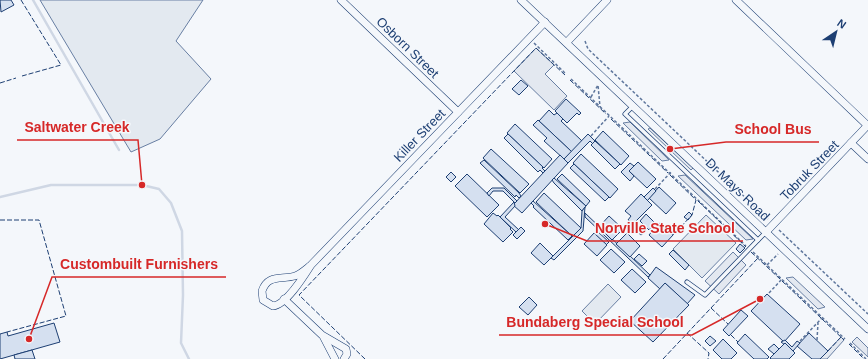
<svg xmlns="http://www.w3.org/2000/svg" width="868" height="359" font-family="Arial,sans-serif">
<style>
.green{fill:#e3e9f0;stroke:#687fa3}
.parking{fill:#e3e8f0;stroke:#687fa3}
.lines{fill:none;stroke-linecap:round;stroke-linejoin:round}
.stream{stroke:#cfd7e4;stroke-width:2.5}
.building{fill:#d5e0f0;stroke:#1d3f73}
.lane-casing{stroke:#1d3f73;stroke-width:5}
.street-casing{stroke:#1d3f73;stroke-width:8}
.path{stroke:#5e769c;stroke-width:1.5;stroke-dasharray:3 2;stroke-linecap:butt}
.lane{stroke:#f4f7fb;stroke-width:3.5}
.street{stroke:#f4f7fb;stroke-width:7}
.fence{stroke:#1d3f73;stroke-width:1;stroke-dasharray:5 2;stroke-linecap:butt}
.labels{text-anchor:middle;stroke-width:3;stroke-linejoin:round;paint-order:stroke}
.street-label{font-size:13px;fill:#1d3f73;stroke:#f4f7fb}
.leader{fill:none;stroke:#d62828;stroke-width:1.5}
.callout-dot{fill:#d62828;stroke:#f4f7fb;stroke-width:1.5}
.callout-label{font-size:14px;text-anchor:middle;font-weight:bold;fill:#d62828;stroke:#f4f7fb;stroke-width:3;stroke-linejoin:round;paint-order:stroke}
</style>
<rect width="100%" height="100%" fill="#f4f7fb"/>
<!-- green -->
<g class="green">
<polygon points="40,0 203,0 176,41 211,79 160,139 131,152"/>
<polygon points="706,215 736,243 702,278 673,249"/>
<polygon points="608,284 621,297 595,324 582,311"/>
</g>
<!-- parking -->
<g class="parking">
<polygon points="536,48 554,65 545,74 567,96 554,110 514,71"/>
<polygon points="630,122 669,160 662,161 623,123"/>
<polygon points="650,128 693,168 691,170 648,129"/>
<polygon points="685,175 753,239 746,240 678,176"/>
<polygon points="733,252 746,265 719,294 705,281"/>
<polygon points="793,277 825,307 818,309 786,278"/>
<polygon points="841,337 844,340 827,359 820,359"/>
<polygon points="857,337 868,348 868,357 852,342"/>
</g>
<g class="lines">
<!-- stream -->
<g class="stream">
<polyline points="33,0 119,150"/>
<polyline points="0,197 51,185 142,185 159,189 171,203 182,231 183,295 181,343 189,359"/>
</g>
</g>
<!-- building -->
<g class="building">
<polygon points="0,0 11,0 14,5 1,12"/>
<polygon points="521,80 528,86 519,95 512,89"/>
<polygon points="566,99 581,113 579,115 577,113 567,123 555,111"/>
<polygon points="549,110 554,115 557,113 563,119 561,121 582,141 572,152 539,121"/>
<polygon points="538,120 572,152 564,159 544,141 547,138 533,125"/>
<polygon points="515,124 552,159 544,168 507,133"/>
<polygon points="603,131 629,156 621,165 595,140"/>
<polygon points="508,134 543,167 542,168 545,171 543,173 540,170 538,172 504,138"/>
<polygon points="588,134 595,141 593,144 590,141 568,163 564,159"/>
<polygon points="595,141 620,164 615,169 591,145"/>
<polygon points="491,149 529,184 520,193 483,158"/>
<polygon points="581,154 618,189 610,198 573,163"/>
<polygon points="560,155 568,163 522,213 513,205"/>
<polygon points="484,160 519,193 521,196 519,198 516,195 515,197 480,163"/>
<polygon points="638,162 656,179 647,188 629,171"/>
<polygon points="630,163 634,166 629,171 634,176 630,181 621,172"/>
<polygon points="574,164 609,197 605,201 570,168"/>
<polygon points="451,172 456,177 451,182 446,177"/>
<polygon points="467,174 499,205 487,217 455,186"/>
<polygon points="562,174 590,201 586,206 557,179"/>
<polygon points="554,178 586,206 582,211 554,183 552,180"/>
<polygon points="659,187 676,203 666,214 649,198"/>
<polygon points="492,188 504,188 517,201 515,203 503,191 493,191 489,196 487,193"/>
<polygon points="653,188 656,191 647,201 644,197"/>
<polygon points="544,193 581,228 573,237 536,202"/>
<polygon points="641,194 652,205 633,224 628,220 631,216 625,211"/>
<polygon points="533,201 572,236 568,240 533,207 534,206 531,203"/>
<polygon points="514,202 515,206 505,217 519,230 516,232 500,217"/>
<polygon points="585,207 583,231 554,260 551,258 581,228 582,211"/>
<polygon points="689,212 692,215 688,220 684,217"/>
<polygon points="493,213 497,216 498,215 511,228 510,229 513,232 503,242 484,224"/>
<polygon points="585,213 650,275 648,277 585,217"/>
<polygon points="646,214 655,223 649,230 640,221"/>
<polygon points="609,216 623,229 612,240 599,227"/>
<polygon points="659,223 673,235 662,247 649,235"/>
<polygon points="640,225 646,231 641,235 635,230"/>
<polygon points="521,227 525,231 517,239 513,235"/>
<polygon points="597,231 609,242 606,245 595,234"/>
<polygon points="594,233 607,245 597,256 584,244"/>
<polygon points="627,233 640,246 630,257 616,244"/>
<polygon points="540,243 553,256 544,265 531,253"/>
<polygon points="740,244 745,248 740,253 736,249"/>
<polygon points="611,249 625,262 614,273 600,260"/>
<polygon points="673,250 689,265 685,270 669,254"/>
<polygon points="639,254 647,261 642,266 634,259"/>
<polygon points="656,267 695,295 687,304 665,283 660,289 648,278"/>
<polygon points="632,269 646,282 635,293 621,280"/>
<polygon points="665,283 689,305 653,342 630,321"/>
<polygon points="767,294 800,324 784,342 751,311"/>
<polygon points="529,297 537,305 528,315 519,307"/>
<polygon points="741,310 748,316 729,336 723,330"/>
<polygon points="54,323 60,342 0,359 0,334 7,332 8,336"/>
<polygon points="809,333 828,351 820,359 812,359 797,346"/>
<polygon points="745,334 769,357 767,359 754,359 737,343"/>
<polygon points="710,336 716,341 710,346 705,341"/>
<polygon points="723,339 737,353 731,359 722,359 713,350"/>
<polygon points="785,340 792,347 797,341 800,343 793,351 781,342"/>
<polygon points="785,343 795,353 789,359 771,359 770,358"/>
<polygon points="774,344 779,349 774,354 768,349"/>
<polygon points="32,350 35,359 15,359 14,355"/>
</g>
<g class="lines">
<!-- lane casing -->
<g class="lane-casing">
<g id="lane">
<polyline points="633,106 625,114 758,240 766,232"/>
<polyline points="687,282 705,295 758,240"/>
</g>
</g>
<!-- street casing -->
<g class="street-casing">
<g id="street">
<polyline points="341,0 458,112"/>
<polyline points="521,0 868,329"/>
<polyline points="736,0 867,125"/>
<polyline points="567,42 607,0"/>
<polyline points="851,143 868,159"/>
<polyline points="766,232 868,125"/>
<path d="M311 265C304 276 286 305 273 306L263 300 262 291C268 274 281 280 295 276 301 274 306 269 311 265L545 22"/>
<polyline points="284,299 322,335 346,349 347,354 344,359"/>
<polyline points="324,338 335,359"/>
</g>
</g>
<!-- path -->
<g class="path">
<polyline points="585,41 588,49 768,219"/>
<polyline points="534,43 566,74"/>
<polyline points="571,79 746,246"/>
<polyline points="591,97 598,85 600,107"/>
<polyline points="591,136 609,116"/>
<polyline points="655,189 672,171"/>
<polyline points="779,230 868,314"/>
<polyline points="753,252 845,339"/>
<polyline points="767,265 778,254"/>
<polyline points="769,293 782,279"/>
<polyline points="817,340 818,323"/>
<polyline points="800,341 822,318"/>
<polyline points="850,343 866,359"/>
</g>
<!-- lane -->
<use href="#lane" class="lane"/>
<!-- street -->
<use href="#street" class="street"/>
<!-- fence -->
<g class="fence">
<polyline points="21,0 61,65 22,76"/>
<polyline points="570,80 606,114"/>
<polyline points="0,83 16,78"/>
<polyline points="611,119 668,173"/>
<polyline points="670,175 696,200 692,215 673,235"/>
<polyline points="698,201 746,247"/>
<polyline points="0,220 39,220 66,316 7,332"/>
<polyline points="751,252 780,279"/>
<polyline points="782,281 821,318"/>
<polyline points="711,308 728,324"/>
<polyline points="822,319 844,340"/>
<polyline points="687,333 709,353 708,359"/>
<polyline points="731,335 738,342"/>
<polyline points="849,344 864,359"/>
<polyline points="828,351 841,337"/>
<polyline points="365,359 299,295 536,48 565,75"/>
<polyline points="663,359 758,258"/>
</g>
</g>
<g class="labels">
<!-- street labels -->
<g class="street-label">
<text transform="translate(408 47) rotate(44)" y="5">Osborn Street</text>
<text transform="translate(419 135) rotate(-46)" y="5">Killer Street</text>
<text transform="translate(809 170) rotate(-46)" y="5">Tobruk Street</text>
<text transform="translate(738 189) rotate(44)" y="5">Dr Mays Road</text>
</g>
</g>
<!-- callouts -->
<path class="leader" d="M142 185L138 140H17M670 149L726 142H819M545 224L587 241H743M29 339L52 277H226M760 299L692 335H499"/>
<g class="callout-dot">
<circle cx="142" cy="185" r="4"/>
<circle cx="670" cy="149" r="4"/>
<circle cx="545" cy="224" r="4"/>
<circle cx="29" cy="339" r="4"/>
<circle cx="760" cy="299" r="4"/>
</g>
<g class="callout-label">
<text x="77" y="132">Saltwater Creek</text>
<text x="773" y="134">School Bus</text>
<text x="665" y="233">Norville State School</text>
<text x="139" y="269">Custombuilt Furnishers</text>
<text x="595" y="327">Bundaberg Special School</text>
</g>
<!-- north arrow -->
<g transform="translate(836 32) rotate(35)" stroke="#f4f7fb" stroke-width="3" paint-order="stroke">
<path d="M0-3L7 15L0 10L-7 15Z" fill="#1d3f73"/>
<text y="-6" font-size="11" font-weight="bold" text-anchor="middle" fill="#1d3f73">N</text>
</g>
</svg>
